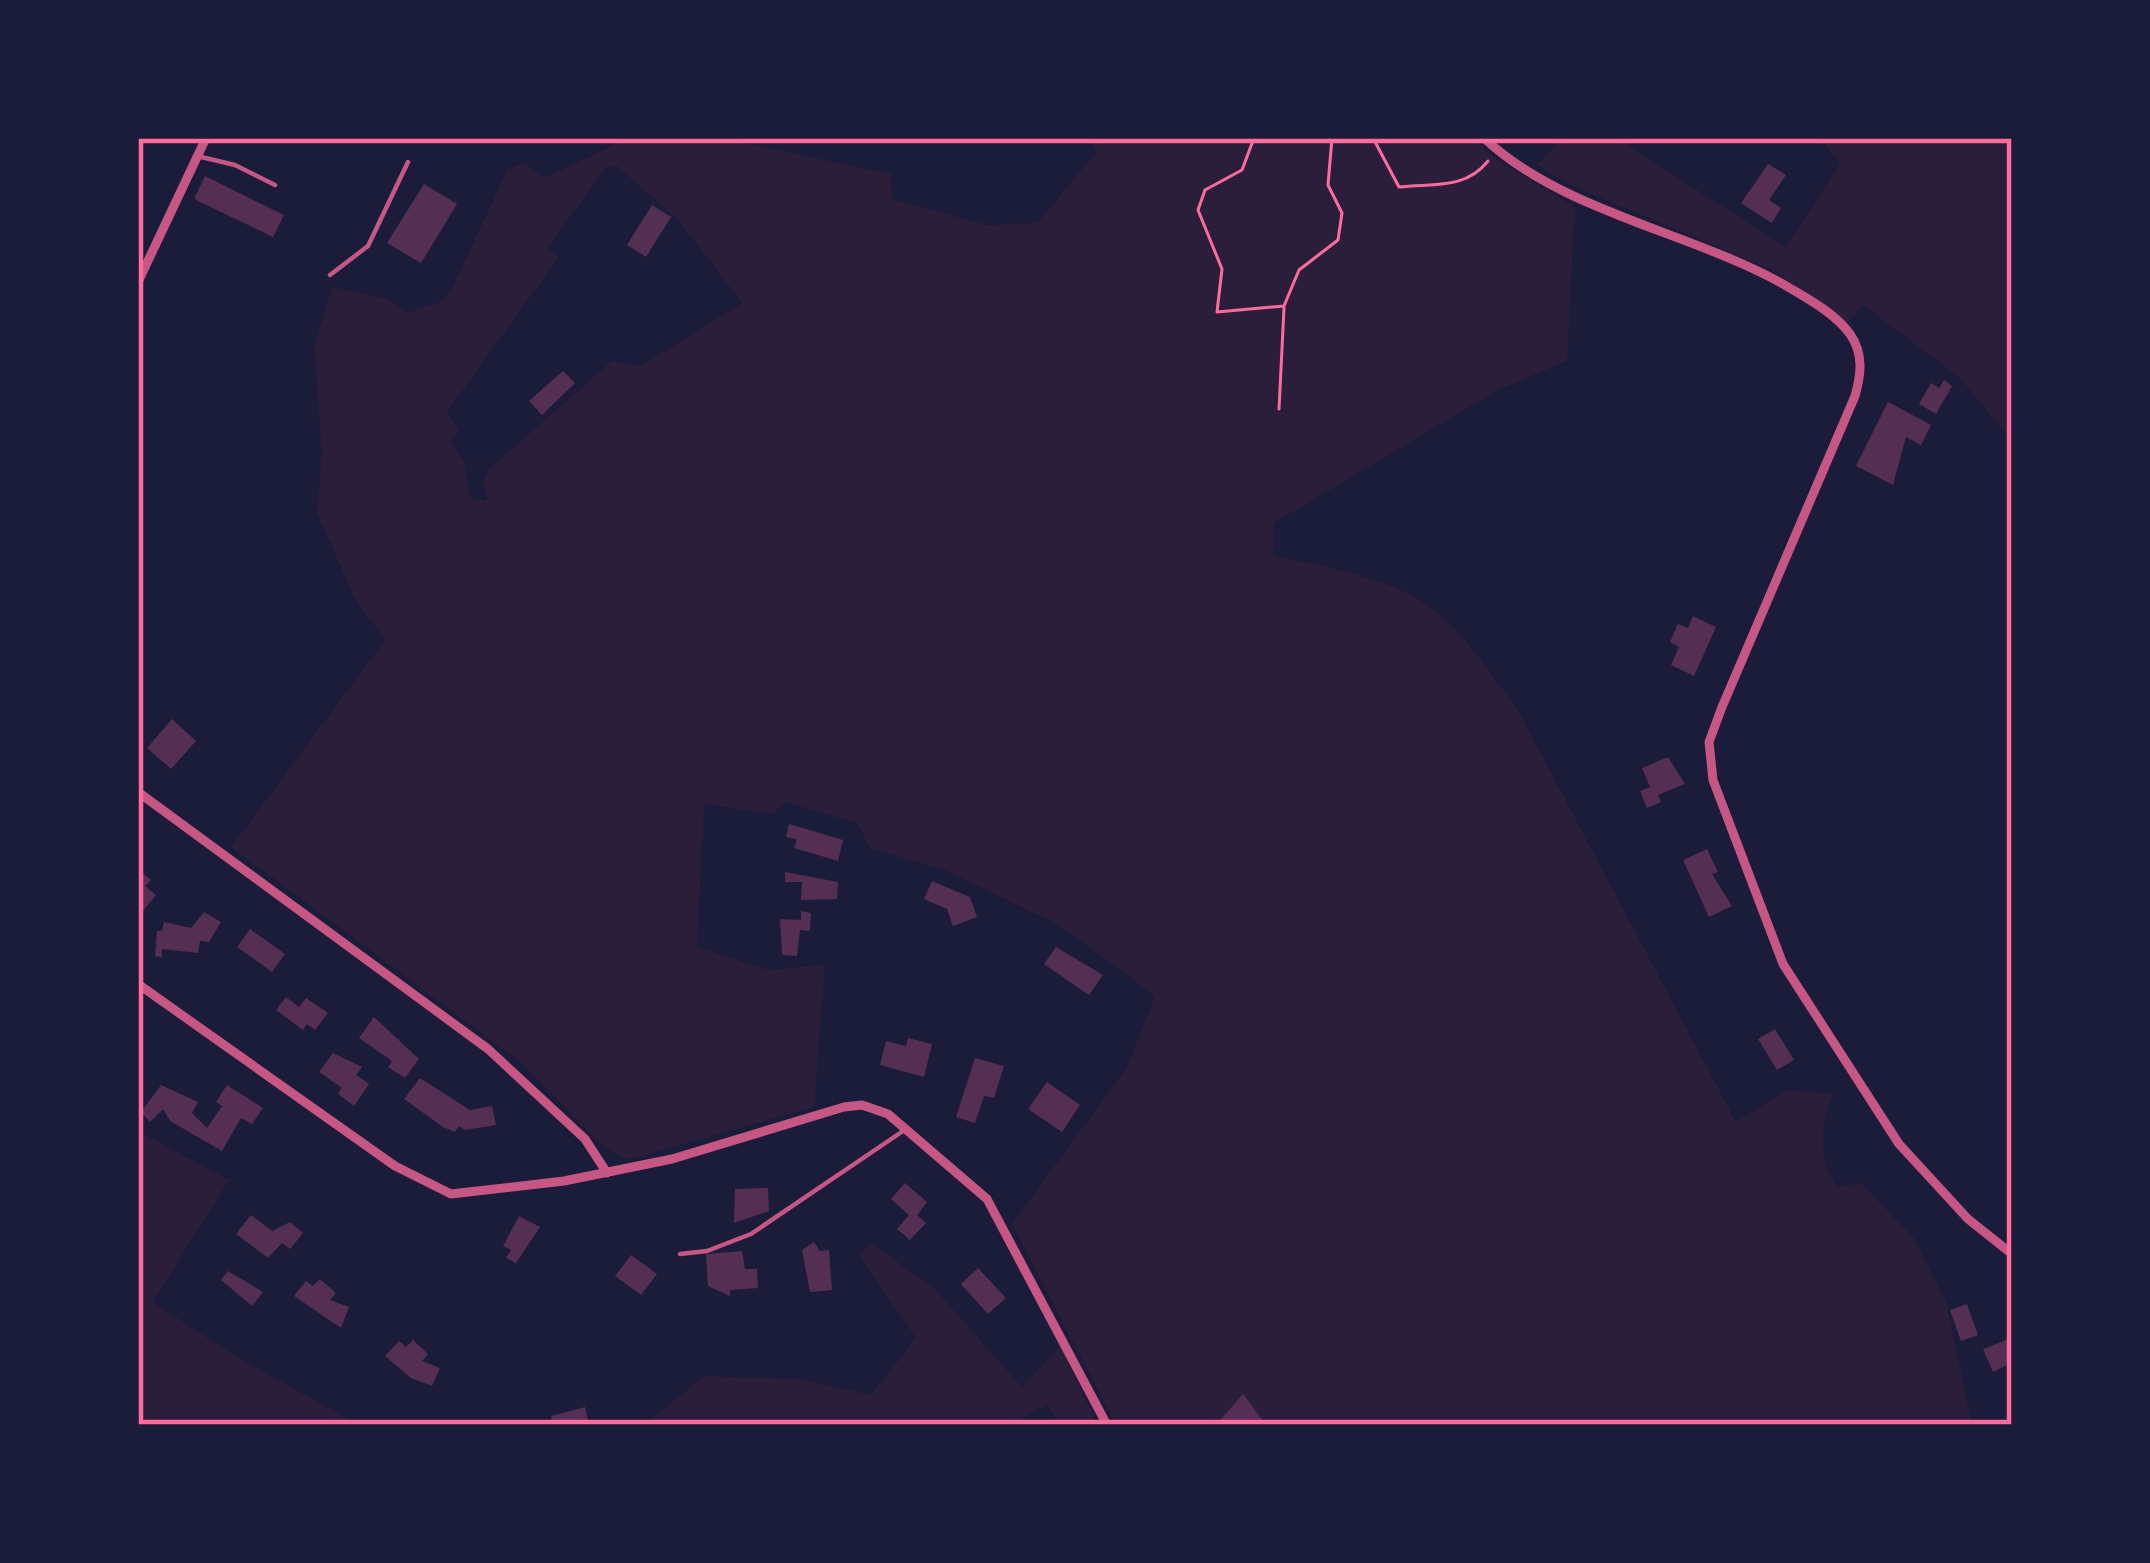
<svg xmlns="http://www.w3.org/2000/svg" width="2150" height="1563" font-family="Roboto,sans-serif">
<style>
.green{fill:#2a1e3b;fill-rule:evenodd}
.building{fill:#542f53}
.lines{fill:none;stroke-linecap:round;stroke-linejoin:round}
.path{stroke:#ff6b9d;stroke-width:3}
.service{stroke:#c65784;stroke-width:4.5}
.minor{stroke:#c65784;stroke-width:9}
.neatline{fill:none;stroke:#ff6b9d;stroke-width:4.5}
</style>
<rect width="100%" height="100%" fill="#1b1b3a"/>
<!-- green -->
<g class="green">
<path d="M629 138 749 144 891 174 892 199 987 225 1037 223 1097 151 1090 138H1472L1497 160 1575 207 1567 361 1498 390 1274 523 1273 555C1316 565 1391 578 1426 604 1463 630 1492 675 1519 712L1736 1122 1786 1090 1833 1094C1820 1128 1817 1156 1837 1187L1861 1183 1914 1238 1946 1302 1972 1425H1116L1012 1224 1127 1067 1155 996 1059 925 947 871 870 848 857 823 785 802 773 814 704 804 697 947 769 970 825 965 814 1107 627 1160 597 1141 522 1063 231 847 385 640 356 601 317 513 322 452 314 347 332 287 389 299 407 313 440 302 451 291 507 170 524 163 544 178ZM617 166 679 221 742 303 641 366 612 361 489 469 483 480 487 500 471 499 464 462 451 441 459 430 447 412 559 257 547 248 606 168Z"/>
<polygon points="1564,138 1616,138 1786,247 1840,163 1819,138 2012,138 2012,441 1959,377 1863,305 1848,323 1772,270 1568,184 1537,165"/>
<polygon points="142,1133 229,1180 153,1302 232,1354 359,1425 138,1425"/>
<polygon points="871,1243 934,1288 1022,1387 1060,1346 1098,1425 1058,1425 1048,1404 1010,1425 644,1425 704,1376 799,1379 871,1395 916,1338 859,1255"/>
</g>
<!-- building -->
<g class="building">
<polygon points="1768,164 1786,175 1769,200 1781,208 1772,223 1741,203"/>
<polygon points="205,176 284,215 273,237 194,199"/>
<polygon points="424,184 457,204 421,263 387,243"/>
<polygon points="652,205 671,217 646,257 627,245"/>
<polygon points="563,371 575,383 542,415 529,401"/>
<polygon points="1944,380 1952,386 1936,414 1919,404 1931,383 1939,388"/>
<polygon points="1888,402 1931,425 1921,445 1906,437 1893,485 1856,466"/>
<polygon points="1693,616 1716,627 1694,676 1671,665 1679,647 1670,642 1678,624 1688,628"/>
<polygon points="172,719 196,741 171,769 147,748"/>
<polygon points="1668,757 1685,784 1658,795 1661,802 1647,808 1640,791 1650,787 1642,768"/>
<polygon points="789,824 843,840 838,861 794,848 797,839 786,837"/>
<polygon points="1707,849 1718,872 1712,874 1732,906 1709,917 1683,860"/>
<polygon points="138,869 151,880 145,886 156,895 138,917"/>
<polygon points="785,872 838,882 837,899 801,900 802,882 785,882"/>
<polygon points="932,881 970,897 977,917 953,926 947,909 924,899"/>
<polygon points="801,911 811,913 810,931 800,930 797,956 782,955 780,919 801,920"/>
<polygon points="204,912 221,922 209,942 200,941 198,953 162,949 162,957 155,956 157,931 162,931 164,922 191,928"/>
<polygon points="250,929 285,954 272,972 237,947"/>
<polygon points="1056,947 1103,975 1089,995 1044,964"/>
<polygon points="286,997 299,1007 306,998 328,1013 315,1030 307,1024 303,1030 276,1010"/>
<polygon points="374,1017 419,1059 405,1078 388,1067 392,1061 359,1038"/>
<polygon points="1775,1029 1794,1060 1777,1070 1758,1039"/>
<polygon points="908,1038 932,1044 924,1077 880,1065 886,1041 906,1046"/>
<polygon points="333,1053 362,1067 356,1075 369,1084 354,1106 338,1094 342,1088 319,1072"/>
<polygon points="975,1058 1004,1066 994,1098 984,1096 975,1123 956,1117"/>
<polygon points="420,1078 470,1110 492,1106 496,1125 465,1130 459,1126 455,1132 443,1127 404,1099"/>
<polygon points="1047,1082 1080,1105 1062,1132 1028,1109"/>
<polygon points="161,1085 198,1102 192,1113 207,1128 222,1106 216,1102 227,1085 263,1108 252,1124 241,1118 222,1151 170,1121 163,1109 150,1122 141,1112"/>
<polygon points="905,1183 927,1202 917,1215 926,1223 910,1240 897,1229 909,1215 891,1199"/>
<polygon points="768,1188 769,1211 734,1223 735,1189"/>
<polygon points="251,1215 272,1231 290,1222 303,1233 290,1249 282,1243 268,1258 236,1234"/>
<polygon points="519,1216 540,1227 516,1263 506,1258 511,1250 503,1246"/>
<polygon points="814,1242 820,1251 829,1250 832,1290 810,1292 802,1250"/>
<polygon points="742,1251 745,1269 757,1269 758,1288 730,1290 730,1296 708,1286 706,1254"/>
<polygon points="631,1255 657,1274 641,1295 615,1276"/>
<polygon points="978,1268 1006,1298 988,1314 961,1284"/>
<polygon points="228,1271 263,1292 252,1306 221,1280"/>
<polygon points="320,1279 336,1293 330,1300 349,1307 341,1328 294,1296 306,1281 313,1286"/>
<polygon points="1967,1304 1978,1335 1961,1341 1950,1310"/>
<polygon points="2009,1339 2012,1344 2012,1376 2007,1365 1993,1372 1983,1349"/>
<polygon points="413,1340 428,1354 422,1361 440,1368 432,1386 411,1378 385,1356 399,1341 406,1347"/>
<polygon points="1243,1394 1266,1425 1216,1425"/>
<polygon points="585,1407 589,1425 553,1425 551,1416"/>
</g>
<g class="lines">
<!-- path -->
<g class="path">
<polyline points="1254,138 1242,170 1205,190 1198,210 1222,269 1217,312 1284,306 1299,270 1338,240 1342,213 1328,185 1332,138"/>
<path d="M1373 138 1399 187C1433 183 1465 190 1488 161"/>
<polyline points="1279,409 1284,308"/>
</g>
<!-- service -->
<g class="service">
<polyline points="197,156 235,165 275,185"/>
<polyline points="330,275 368,246 408,162"/>
<polyline points="680,1254 707,1251 751,1234 906,1129"/>
</g>
<!-- minor -->
<g class="minor">
<path d="M1484 138C1561 211 1690 232 1783 284 1806 298 1834 312 1850 334 1864 354 1861 375 1855 396L1722 707 1709 742 1713 780 1783 964 1899 1144 1968 1219 2012 1254"/>
<polyline points="138,282 206,138"/>
<polyline points="138,792 488,1049 585,1139 607,1173"/>
<polyline points="138,984 395,1166 451,1194 564,1181 672,1159 844,1107 862,1105 888,1114 987,1199 1107,1425"/>
</g>
</g>
<!-- border -->
<rect width="2150" height="1563" fill="none" stroke="#1b1b3a" stroke-width="282"/>
<rect x="141" y="141" width="1868" height="1281" class="neatline"/>
</svg>
